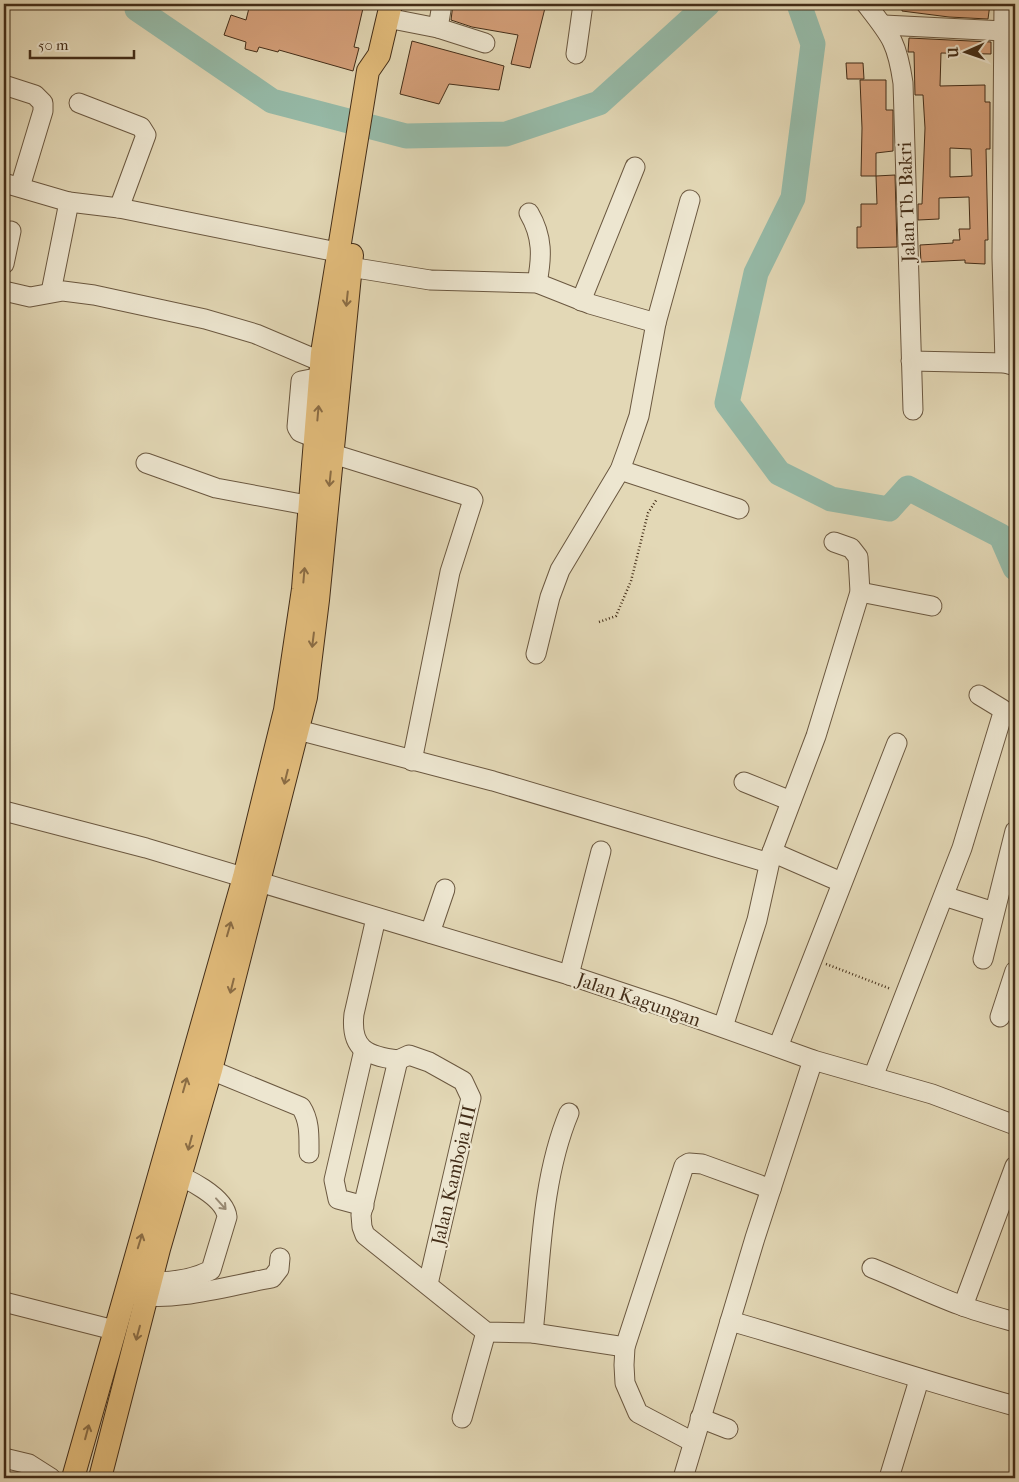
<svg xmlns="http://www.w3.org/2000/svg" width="1019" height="1482" font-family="'IM FELL French Canon',serif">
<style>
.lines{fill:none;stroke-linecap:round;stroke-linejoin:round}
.river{stroke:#96bba9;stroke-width:25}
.building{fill:#d5a07a;stroke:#432d18;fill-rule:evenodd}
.minor-casing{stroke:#6b5840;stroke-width:21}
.major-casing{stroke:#432d18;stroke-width:24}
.path{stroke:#432d18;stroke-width:2.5;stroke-dasharray:1 2.5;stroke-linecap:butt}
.minor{stroke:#ede6d0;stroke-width:19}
.major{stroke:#e2bc7b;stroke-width:22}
.oneway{stroke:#8b6d45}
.oneway2{stroke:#988a74}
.labels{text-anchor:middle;stroke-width:4.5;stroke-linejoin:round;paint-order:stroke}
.street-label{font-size:19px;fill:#432d18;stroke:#ede6d0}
</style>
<rect width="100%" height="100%" fill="#e3d8b6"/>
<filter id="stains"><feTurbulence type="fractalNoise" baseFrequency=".004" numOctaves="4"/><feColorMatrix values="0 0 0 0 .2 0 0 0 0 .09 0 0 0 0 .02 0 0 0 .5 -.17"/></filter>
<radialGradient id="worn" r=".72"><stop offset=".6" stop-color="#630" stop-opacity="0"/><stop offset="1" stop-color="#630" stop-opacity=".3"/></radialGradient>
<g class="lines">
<!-- river -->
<g class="river">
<polyline points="137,4 137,9 272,101 406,136 506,134 599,103 708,4"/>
<polyline points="799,4 813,44 793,198 756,273 727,403 779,473 831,499 889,509 908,488 1001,536 1015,568"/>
</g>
</g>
<!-- building -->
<g class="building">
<polygon points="250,4 364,4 354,47 359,48 353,71 279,50 278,52 259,47 257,52 245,49 246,42 224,35 231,15 246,20"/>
<polygon points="453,4 546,4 530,68 511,64 518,35 472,27 451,20"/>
<polygon points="902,4 990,4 988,19 949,17 902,11"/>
<path d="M909 38 991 42V54L941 53 940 86 985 85V102H990V149H986L988 240H985V264L965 263V260L921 262 920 245 953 243V240H960L959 229H970L969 197 939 198V219L918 220V204H922L925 128 923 95H915L914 52H908ZM950 148 971 149 972 176 950 177Z"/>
<polygon points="412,41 504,66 499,90 449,84 439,104 400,94"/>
<polygon points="846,63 863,63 864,79 847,79"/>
<polygon points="860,80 886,80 886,110 893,110 893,151 876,153 876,176 861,176 862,128"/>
<polygon points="895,175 897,247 857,248 857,227 861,227 861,204 877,204 876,176"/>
</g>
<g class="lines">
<!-- minor casing -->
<g class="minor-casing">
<g id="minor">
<path d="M866 4C891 36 897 42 903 83L913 410"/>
<polyline points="1004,4 1002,258 1005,363"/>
<polyline points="387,18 438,28 442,4"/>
<polyline points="884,25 1004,31"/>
<polyline points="438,28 485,43"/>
<polyline points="576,54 583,4"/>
<polyline points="4,85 35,95 43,103 43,111 20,187"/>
<polyline points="79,103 141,127 146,135 119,208"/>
<polyline points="4,183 69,202 119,208 337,252"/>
<path d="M529 213C543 237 542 257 537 283"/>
<polyline points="4,264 11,231"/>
<polyline points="350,267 430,280 537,283 590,304 656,323"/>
<polyline points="4,291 30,297 63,291 94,295 205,319 256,334 322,362"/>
<polyline points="51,292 69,202"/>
<polyline points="581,301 635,167"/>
<polyline points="911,361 1005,363 1015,366"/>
<polyline points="315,438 300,432 297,427 301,381 321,377"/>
<polyline points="333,454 471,497 473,500 450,572 412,761"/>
<polyline points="146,463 216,488 323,508"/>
<polyline points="620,470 739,509"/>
<polyline points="860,592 932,606"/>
<polyline points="536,654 550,597 560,570 620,470 628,448 639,416 656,323 690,200"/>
<polyline points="298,730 493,781 769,863"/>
<polyline points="744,782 791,801"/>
<polyline points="4,811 146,848 569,975 668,1008 813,1060 932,1094 1015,1125"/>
<polyline points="772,852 841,882"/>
<polyline points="944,896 994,912"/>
<path d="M376 918 354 1014C350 1049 367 1056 398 1060"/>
<polyline points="430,933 445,889"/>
<polyline points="983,959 1015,831"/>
<polyline points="569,975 601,851"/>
<polyline points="1000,1017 1015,971"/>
<polyline points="723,1027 757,920 772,852 816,736 860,592 858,557 851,548 834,542"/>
<polyline points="778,1047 897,743"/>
<polyline points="398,1060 361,1215 362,1227 365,1235 486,1332 533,1333 625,1347"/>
<polyline points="398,1060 409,1055 429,1062 463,1081 471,1098 428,1284"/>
<path d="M211 1070 301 1107C310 1121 309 1136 309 1153"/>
<polyline points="873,1077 962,848 1002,716 1002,709 979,695"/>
<polyline points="364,1206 338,1199 334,1180 364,1050"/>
<path d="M872 1268C902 1280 930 1294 960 1305 978 1312 997 1317 1015 1322"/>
<path d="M137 1281C161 1283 190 1281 211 1270L227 1217C225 1197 186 1177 168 1172"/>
<path d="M133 1294C174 1303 231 1285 272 1278L279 1269 280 1258"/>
<polyline points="4,1302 114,1330"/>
<polyline points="963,1306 1015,1166"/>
<path d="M730 1321C826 1348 920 1380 1015 1406"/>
<path d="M533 1333C541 1260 541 1180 569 1113"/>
<polyline points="462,1418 486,1332"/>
<polyline points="700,1418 728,1429"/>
<polyline points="693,1442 638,1413 625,1383 624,1365 625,1347 684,1166 689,1163 702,1164 771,1189"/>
<polyline points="4,1458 29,1464 51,1478"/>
<polyline points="683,1478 755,1238 813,1060"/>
<polyline points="889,1478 919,1380"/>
</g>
</g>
<!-- major casing -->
<g class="major-casing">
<g id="major">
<polyline points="73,1478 244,877 285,710 303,589 322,353 368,71 379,55 391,4"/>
<polyline points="100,1478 159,1249 211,1070 306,697 318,600 352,255"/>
</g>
</g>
<!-- path -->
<g class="path">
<polyline points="599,622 616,616 631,581 648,513 657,499"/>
<polyline points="826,964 891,989"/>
</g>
<!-- minor -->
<use href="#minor" class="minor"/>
<!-- major -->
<use href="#major" class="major"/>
</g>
<!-- one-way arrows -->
<defs><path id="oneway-shaft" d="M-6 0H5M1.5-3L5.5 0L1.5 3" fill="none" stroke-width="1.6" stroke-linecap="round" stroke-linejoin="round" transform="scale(1.25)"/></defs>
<g class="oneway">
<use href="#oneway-shaft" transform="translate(347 299) rotate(96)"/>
<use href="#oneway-shaft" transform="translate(318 413) rotate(-85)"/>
<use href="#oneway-shaft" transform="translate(330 479) rotate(96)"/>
<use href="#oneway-shaft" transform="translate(304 575) rotate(-85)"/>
<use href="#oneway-shaft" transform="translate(313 640) rotate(97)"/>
<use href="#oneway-shaft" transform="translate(286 777) rotate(104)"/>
<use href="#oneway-shaft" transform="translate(229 929) rotate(-74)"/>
<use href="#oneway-shaft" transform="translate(232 986) rotate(104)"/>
<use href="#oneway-shaft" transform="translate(185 1085) rotate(-74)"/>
<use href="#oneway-shaft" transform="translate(190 1143) rotate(105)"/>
<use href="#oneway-shaft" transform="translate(140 1241) rotate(-73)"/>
<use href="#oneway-shaft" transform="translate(138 1333) rotate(105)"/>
<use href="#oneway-shaft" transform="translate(87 1432) rotate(-75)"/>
</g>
<use class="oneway2" href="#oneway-shaft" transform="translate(221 1204) rotate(48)"/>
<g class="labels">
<!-- street labels -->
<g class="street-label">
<text transform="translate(906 202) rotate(-92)" y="7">Jalan Tb. Bakri</text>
<text transform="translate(639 999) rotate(19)" y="7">Jalan Kagungan</text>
<text transform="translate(453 1175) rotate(-77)" y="7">Jalan Kamboja III</text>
</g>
</g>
<!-- margin -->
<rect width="1019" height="1482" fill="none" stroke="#e3d8b6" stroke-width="20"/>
<rect x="5" y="5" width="1009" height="1472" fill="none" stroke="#432d18" stroke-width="2.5"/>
<rect x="10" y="10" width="999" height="1462" fill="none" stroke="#432d18"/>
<!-- north arrow -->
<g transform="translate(966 52) rotate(268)" stroke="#ede6d0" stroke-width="4" paint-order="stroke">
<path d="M0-4L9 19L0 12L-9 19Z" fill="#432d18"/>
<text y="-8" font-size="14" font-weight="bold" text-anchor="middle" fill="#432d18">U</text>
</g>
<!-- scale -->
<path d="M30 50v8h104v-8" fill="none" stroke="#432d18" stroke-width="2.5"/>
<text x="38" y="50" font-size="15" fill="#432d18" stroke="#ede6d0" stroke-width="4" paint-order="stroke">50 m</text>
<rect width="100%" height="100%" filter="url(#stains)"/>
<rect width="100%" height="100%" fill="url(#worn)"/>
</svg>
